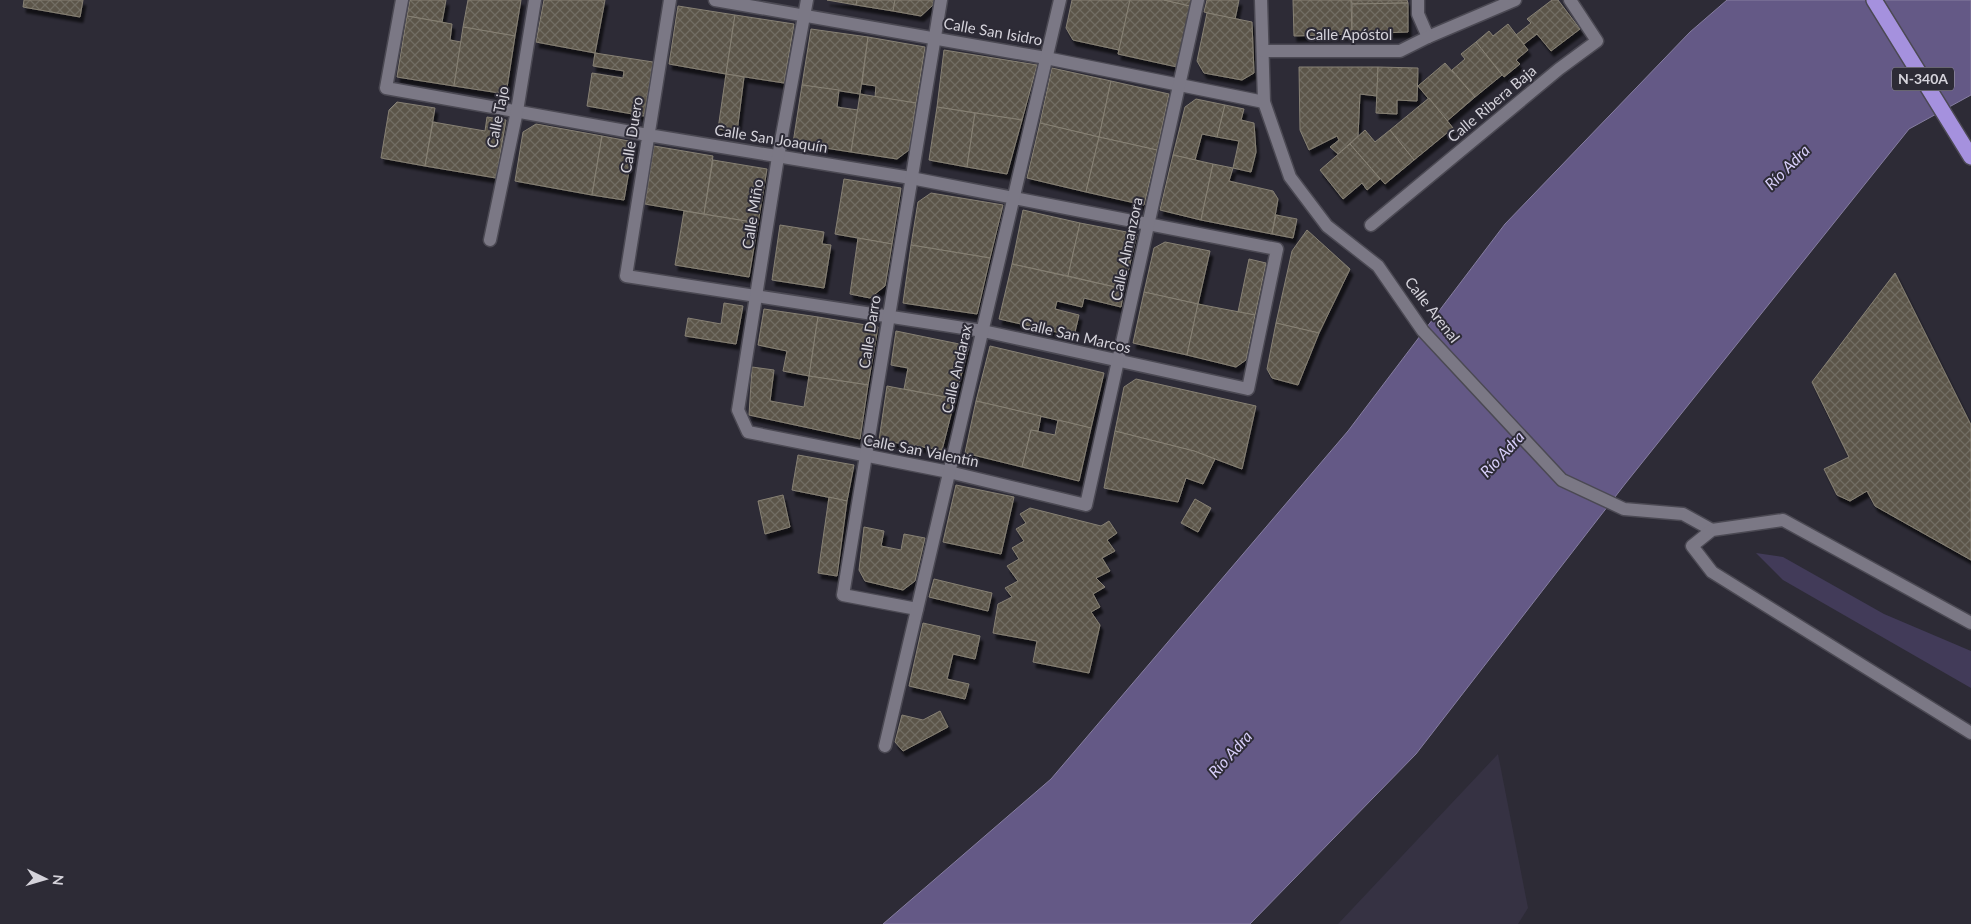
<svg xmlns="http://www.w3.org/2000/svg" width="1971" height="924" font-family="Lato,sans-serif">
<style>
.built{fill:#363243}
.green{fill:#423b59}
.water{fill:#645986;stroke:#867ea0}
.building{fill:url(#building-cross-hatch);stroke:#878174;filter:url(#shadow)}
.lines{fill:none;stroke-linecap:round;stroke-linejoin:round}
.street-casing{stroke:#4b4953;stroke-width:15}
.highway-casing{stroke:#4b4953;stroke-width:18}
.street{stroke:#7b7885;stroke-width:12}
.highway{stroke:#a591de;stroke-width:15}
.labels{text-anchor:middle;stroke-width:4;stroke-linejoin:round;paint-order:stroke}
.shield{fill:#2d2b36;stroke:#a3a1aa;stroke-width:1}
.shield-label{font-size:14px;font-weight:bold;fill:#d5d3db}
.street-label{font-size:15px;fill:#d5d3db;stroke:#2d2b36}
.water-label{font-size:16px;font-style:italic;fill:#d8cffa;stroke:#2d2b36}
</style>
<defs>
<pattern id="building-cross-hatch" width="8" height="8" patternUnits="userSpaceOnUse" patternTransform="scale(1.25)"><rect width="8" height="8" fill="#5b5549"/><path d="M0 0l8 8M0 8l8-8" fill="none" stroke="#726d63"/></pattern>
<filter id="shadow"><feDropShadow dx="3" dy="5.5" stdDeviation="1" flood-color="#0009"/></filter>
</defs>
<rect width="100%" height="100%" fill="#2d2b36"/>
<!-- built -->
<polygon class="built" points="1498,754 1528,908 1518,924 1338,924"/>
<!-- green -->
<polygon class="green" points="1756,553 1783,557 1884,614 1971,651 1971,688 1783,580"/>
<!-- water -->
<polygon class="water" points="1727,0 1971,0 1971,95 1909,129 1625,484 1416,754 1250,924 883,924 1051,779 1348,431 1505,224 1690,32"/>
<!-- building -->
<g class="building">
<polygon points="24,0 83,0 80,17 23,7"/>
<polygon points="410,0 446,0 442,22 407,16"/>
<polygon points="468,0 521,0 515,36 463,27"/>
<polygon points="544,0 605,0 595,53 536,42"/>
<polygon points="827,0 857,0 856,5"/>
<polygon points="857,0 895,0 893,11 856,5"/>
<polygon points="895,0 934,0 933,5 921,16 893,11"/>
<polygon points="1072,0 1130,0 1119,50 1073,40 1066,28"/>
<polygon points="1130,0 1164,0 1190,6 1177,67 1118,54"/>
<polygon points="1164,0 1191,0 1190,6"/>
<polygon points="1207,0 1239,0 1235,19 1204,12"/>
<polygon points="1293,0 1351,0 1352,34 1294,36"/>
<polygon points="1351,0 1407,0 1408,3 1352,4"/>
<polygon points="1552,0 1558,0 1580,29 1551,51 1537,34 1524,44 1516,35 1531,23 1527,19"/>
<polygon points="1408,3 1408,32 1352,34 1352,4"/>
<polygon points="678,6 735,15 726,74 669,64"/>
<polygon points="1207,13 1252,22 1254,73 1242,80 1204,73 1197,61"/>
<polygon points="735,15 794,24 784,83 726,74"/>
<polygon points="407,16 452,24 450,40 461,42 454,86 397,77"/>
<polygon points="1508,24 1528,50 1516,60 1520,64 1504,77 1476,42 1489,31 1493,36"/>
<polygon points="463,27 515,36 506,94 454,86"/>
<polygon points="811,29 868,37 860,94 802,85"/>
<polygon points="868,37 925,47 916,103 875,97 876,86 862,84"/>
<polygon points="1476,42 1502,75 1475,97 1452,70 1465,59 1461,54"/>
<polygon points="944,50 1037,65 1022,120 937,107"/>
<polygon points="595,53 653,62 644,116 587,106 592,73 623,78 624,71 593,66"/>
<polygon points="1445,63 1475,97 1447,121 1418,86"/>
<polygon points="1299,67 1378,67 1377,96 1360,94 1358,136 1338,154 1330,147 1339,140 1337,136 1309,150 1300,130"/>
<polygon points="1378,67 1418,68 1417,101 1397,100 1397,114 1376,113"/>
<polygon points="1052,68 1111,81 1099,137 1040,123"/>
<polygon points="726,74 744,77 737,132 718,129"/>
<polygon points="1111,81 1169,94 1157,150 1099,137"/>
<polygon points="802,85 839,90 837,107 858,110 851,152 793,143"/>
<polygon points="860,94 916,103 909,150 897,159 851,152"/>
<polygon points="1429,98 1453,128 1414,160 1390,130"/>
<polygon points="1196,99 1225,105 1217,137 1202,134 1195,160 1173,155 1185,107"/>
<polygon points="397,102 435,108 425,166 381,158 389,110"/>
<polygon points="1225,105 1244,109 1241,120 1254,123 1256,152 1251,172 1233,168 1239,141 1217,137"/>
<polygon points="937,107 975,113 967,167 929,160"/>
<polygon points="975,113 1022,120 1007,174 967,167"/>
<polygon points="487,117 506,120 496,178 425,166 433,122 485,131"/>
<polygon points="1040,123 1099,137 1086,192 1027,178"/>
<polygon points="536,124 602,136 592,195 515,181 523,132"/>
<polygon points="1365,130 1375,142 1390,130 1414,160 1385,184 1350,144"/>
<polygon points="602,136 634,142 624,200 592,195"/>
<polygon points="1099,137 1157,150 1144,205 1086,192"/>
<polygon points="1350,144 1380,179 1367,190 1362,183 1343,199 1320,170"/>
<polygon points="654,146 713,156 704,214 645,204"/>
<polygon points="1173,155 1213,164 1201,220 1160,210"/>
<polygon points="713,160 767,169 758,223 704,214"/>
<polygon points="1213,164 1233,168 1229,181 1273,191 1278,199 1272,234 1201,220"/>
<polygon points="844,179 901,188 892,244 835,234"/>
<polygon points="931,193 1003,205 990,258 911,245 918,202"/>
<polygon points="1023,210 1080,223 1068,276 1012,264"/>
<polygon points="684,211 758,223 749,277 675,265"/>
<polygon points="1276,215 1297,219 1293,238 1272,234"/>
<polygon points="1080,223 1137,234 1124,289 1068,276"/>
<polygon points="780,225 824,232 822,244 831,245 824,288 772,280"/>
<polygon points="1307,230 1350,269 1319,333 1276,323 1292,251"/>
<polygon points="858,238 892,244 885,286 870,298 850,294"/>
<polygon points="1165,242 1210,251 1198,304 1144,292 1154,248"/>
<polygon points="911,245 990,258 977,314 903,303"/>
<polygon points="1249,259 1266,263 1255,315 1238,312"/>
<polygon points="1012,264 1124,289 1121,307 1084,298 1082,307 1057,301 1055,309 1079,315 1074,336 999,319"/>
<polygon points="1895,273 1971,425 1971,560 1875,506 1867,491 1850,501 1837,495 1824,469 1849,457 1812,382"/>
<polygon points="1144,292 1198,304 1187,355 1133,343"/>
<polygon points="724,303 743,306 736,344 685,336 688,318 721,324"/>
<polygon points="1198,304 1255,315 1246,360 1236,367 1187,355"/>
<polygon points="764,309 818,317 809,376 783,371 787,351 758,345"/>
<polygon points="818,317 878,327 868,385 809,376"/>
<polygon points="1276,323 1319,333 1298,385 1272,378 1267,369"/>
<polygon points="896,331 969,346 955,399 904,389 908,368 891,365"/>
<polygon points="990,346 1104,373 1091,428 976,401"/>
<polygon points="752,367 774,370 770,401 804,407 809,376 868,385 860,439 749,415"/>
<polygon points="1136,379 1256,406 1242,469 1194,451 1115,431 1124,387"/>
<polygon points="887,386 955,399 942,450 879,440"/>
<polygon points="976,401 1041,416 1038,431 1031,430 1022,467 965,453"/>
<polygon points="1058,420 1091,428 1079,481 1022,467 1031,430 1055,435"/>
<polygon points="1115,431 1194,451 1215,459 1203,484 1186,478 1178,502 1104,488"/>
<polygon points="798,455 854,465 847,501 792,490"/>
<polygon points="956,485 1014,497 1001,554 943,542"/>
<polygon points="783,495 790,527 765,534 758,501"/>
<polygon points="829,497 847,501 837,576 818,573"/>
<polygon points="1195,499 1211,508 1198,532 1181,523"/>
<polygon points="1030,508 1101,526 1109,521 1117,533 1107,540 1115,551 1102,558 1110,571 1096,578 1105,587 1093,594 1100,607 1091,612 1100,625 1089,673 1033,662 1037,641 993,633 998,604 1012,597 1005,588 1018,581 1007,566 1019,559 1012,548 1024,541 1016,529 1026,523 1020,514"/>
<polygon points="864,527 884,531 881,546 901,550 904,534 925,538 915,581 903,590 865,581 859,570"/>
<polygon points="934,579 992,593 988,611 929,597"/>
<polygon points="923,623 980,636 975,659 953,654 947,679 969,684 965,699 909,686"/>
<polygon points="940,711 948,727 903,751 895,742 902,715 923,720"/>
</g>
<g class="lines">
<!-- street casing -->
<g class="street-casing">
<g id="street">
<polyline points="402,0 386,88 648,135 911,178 1277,249 1248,389 983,331 626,276 670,0"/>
<polyline points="715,0 1046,58 1264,102"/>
<polyline points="807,0 778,157 738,410 748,432 949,472 1086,505 1198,0"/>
<polyline points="1261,0 1264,102 1290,177 1327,226 1378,266 1423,331 1562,480 1624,509 1683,514 1712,530"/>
<polyline points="1418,0 1418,14 1428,37"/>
<polyline points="1263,51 1400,51 1428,37 1515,0"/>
<polyline points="1371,225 1559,69 1597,41 1570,0"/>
<polyline points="490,240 517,111 535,0"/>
<polyline points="917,609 843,595 941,0"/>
<polyline points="1971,623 1783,520 1712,530 1692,546 1712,572 1971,733"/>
<polyline points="885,746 1060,0"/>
</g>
</g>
<!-- highway casing -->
<g class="highway-casing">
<polyline id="highway" points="1874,0 1971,157"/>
</g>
<!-- street -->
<use href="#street" class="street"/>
<!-- highway -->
<use href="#highway" class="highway"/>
</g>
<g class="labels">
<!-- shield labels -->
<rect class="shield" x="1892" y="67.5" width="62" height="23" rx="4"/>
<g class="shield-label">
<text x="1923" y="84">N-340A</text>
</g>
<!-- street labels -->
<g class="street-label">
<text transform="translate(993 32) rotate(10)" y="5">Calle San Isidro</text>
<text x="1349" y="40">Calle Apóstol</text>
<text transform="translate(1492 104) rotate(-40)" y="5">Calle Ribera Baja</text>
<text transform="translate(498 117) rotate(-79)" y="5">Calle Tajo</text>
<text transform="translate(632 135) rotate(-81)" y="5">Calle Duero</text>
<text transform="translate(771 139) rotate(9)" y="5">Calle San Joaquín</text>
<text transform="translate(753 214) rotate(-81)" y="5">Calle Miño</text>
<text transform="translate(1127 249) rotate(-78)" y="5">Calle Almanzora</text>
<text transform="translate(1432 310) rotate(52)" y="5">Calle Arenal</text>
<text transform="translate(870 332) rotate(-81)" y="5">Calle Darro</text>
<text transform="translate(1076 336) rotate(13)" y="5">Calle San Marcos</text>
<text transform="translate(957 369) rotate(-77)" y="5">Calle Andarax</text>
<text transform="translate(921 451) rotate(11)" y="5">Calle San Valentín</text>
</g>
<!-- water labels -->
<g class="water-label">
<text transform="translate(1787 167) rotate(-45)" y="6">Río Adra</text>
<text transform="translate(1502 454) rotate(-47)" y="6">Río Adra</text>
<text transform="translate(1230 754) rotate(-48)" y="6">Río Adra</text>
</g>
</g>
<!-- north arrow -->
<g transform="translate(45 879) rotate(95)" stroke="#2d2b36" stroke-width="4" paint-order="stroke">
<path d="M0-4L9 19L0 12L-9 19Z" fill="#d5d3db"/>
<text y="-8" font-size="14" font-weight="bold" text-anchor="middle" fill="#d5d3db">N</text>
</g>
</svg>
